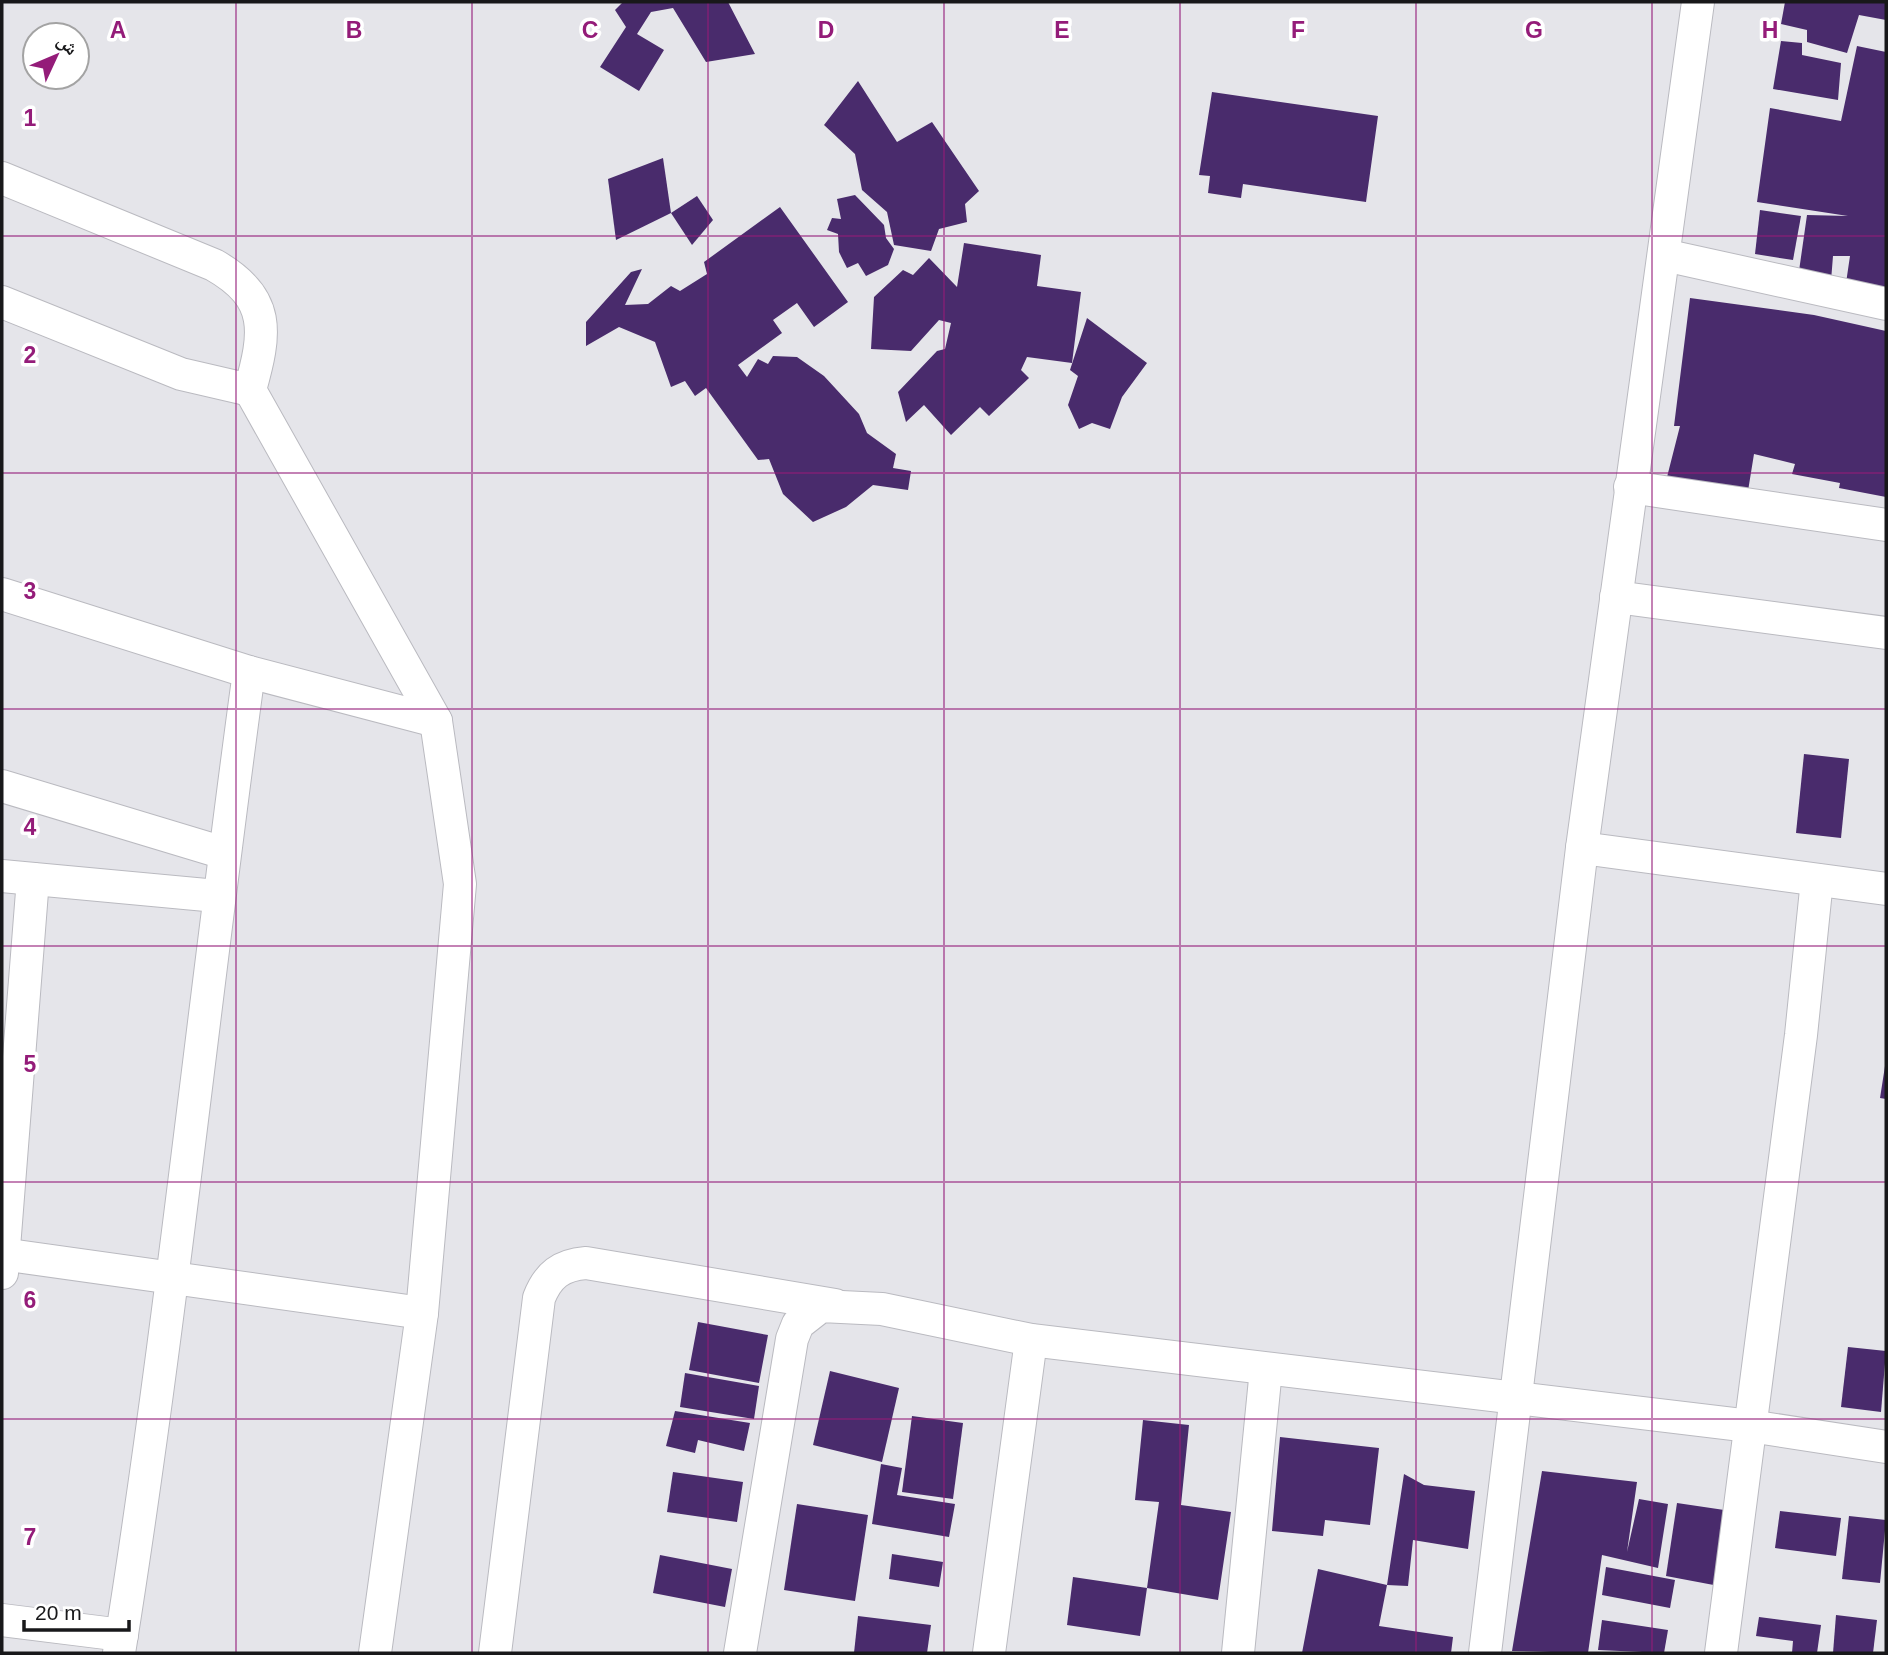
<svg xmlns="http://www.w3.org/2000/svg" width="1888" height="1655" font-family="Arial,'Noto Naskh Arabic',sans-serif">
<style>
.building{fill:#492b6c}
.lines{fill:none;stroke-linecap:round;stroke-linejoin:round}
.minor-casing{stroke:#babac0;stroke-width:34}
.minor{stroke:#fff;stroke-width:32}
.grid{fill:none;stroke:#941c79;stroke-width:2;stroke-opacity:0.55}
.grid-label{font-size:23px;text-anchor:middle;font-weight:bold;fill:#941c79;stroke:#fff;stroke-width:7;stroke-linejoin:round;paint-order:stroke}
</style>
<rect width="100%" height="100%" fill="#e5e5ea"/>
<!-- building -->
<g class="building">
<polygon points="623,2 728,2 755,54 706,62 673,8 651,12 637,34 664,50 639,91 600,67 626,27 615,10"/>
<polygon points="1785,2 1886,2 1886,20 1859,15 1847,53 1807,42 1807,30 1781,24"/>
<polygon points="1781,41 1802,43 1802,55 1841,63 1838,100 1773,89"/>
<polygon points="1857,46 1886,52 1886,290 1846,283 1850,256 1833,256 1831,281 1798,278 1807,215 1848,216 1757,202 1770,108 1841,121"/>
<polygon points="858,81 897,142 932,122 979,191 965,204 967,222 939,229 931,251 894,245 887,212 862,190 855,154 824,125"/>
<polygon points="1212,92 1378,116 1366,202 1243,184 1241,198 1208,193 1210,176 1199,175"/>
<polygon points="663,158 671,213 616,240 608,179"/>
<polygon points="855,195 884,225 886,238 894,249 888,265 866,276 858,263 847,268 839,252 838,234 827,230 832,218 841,219 837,199"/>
<polygon points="697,196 713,220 692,245 671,213"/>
<polygon points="780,207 848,302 814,327 797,303 773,320 782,333 738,365 747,377 758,359 768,364 773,356 797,357 824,376 859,414 867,433 896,454 893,468 911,471 908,490 873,485 846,507 813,522 783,494 769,459 758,460 706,388 695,396 685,381 671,387 655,342 619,327 586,346 586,322 631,272 642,269 625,305 648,304 671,286 680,291 707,274 704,262"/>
<polygon points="1760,210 1801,216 1793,260 1755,254"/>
<polygon points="964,243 1041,255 1037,286 1081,292 1072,363 1027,357 1021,370 1029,378 989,416 980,407 951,435 924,405 906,422 898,392 937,351 945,349 951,323 939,320 911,351 871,349 874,297 903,270 913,275 929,258 957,287"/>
<polygon points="1690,298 1814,315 1886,331 1886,497 1839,488 1840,483 1792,474 1795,464 1754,454 1748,491 1667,477 1680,426 1674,426"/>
<polygon points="1087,318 1147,363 1122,397 1110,429 1092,423 1079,429 1068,405 1078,376 1070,370"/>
<polygon points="1804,754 1849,759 1841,838 1796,833"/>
<polygon points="1885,1066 1886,1066 1886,1099 1880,1098"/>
<polygon points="698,1322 768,1335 759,1383 689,1370"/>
<polygon points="1848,1347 1886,1351 1881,1412 1841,1407"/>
<polygon points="830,1371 899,1388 882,1462 813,1445"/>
<polygon points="685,1373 759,1386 754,1419 680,1407"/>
<polygon points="675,1411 750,1423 744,1451 698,1440 695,1453 666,1446"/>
<polygon points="912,1416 963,1423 953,1499 902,1492"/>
<polygon points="1143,1420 1189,1425 1181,1505 1231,1512 1218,1600 1147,1588 1140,1636 1067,1625 1073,1577 1147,1588 1159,1502 1135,1500"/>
<polygon points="1280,1437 1379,1448 1370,1525 1325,1520 1323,1536 1272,1531"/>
<polygon points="881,1464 902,1468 897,1495 955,1504 949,1537 872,1524"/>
<polygon points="1542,1471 1637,1482 1627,1552 1639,1499 1668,1504 1658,1568 1602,1555 1588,1653 1512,1651"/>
<polygon points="673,1472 743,1482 737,1522 667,1512"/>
<polygon points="1404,1474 1424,1485 1475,1491 1468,1549 1413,1540 1408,1586 1387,1585"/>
<polygon points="1677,1503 1731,1511 1719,1586 1666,1576"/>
<polygon points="797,1504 868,1515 855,1601 784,1590"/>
<polygon points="1780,1511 1841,1518 1836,1556 1775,1548"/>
<polygon points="1849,1516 1886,1520 1880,1583 1842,1579"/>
<polygon points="892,1554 943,1562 939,1587 889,1579"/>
<polygon points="660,1555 732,1569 725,1607 653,1593"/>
<polygon points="1606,1567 1675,1580 1670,1608 1602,1595"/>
<polygon points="1318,1569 1387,1585 1379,1626 1453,1637 1451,1653 1302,1653"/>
<polygon points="1836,1615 1877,1620 1873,1653 1833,1653"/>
<polygon points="858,1616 931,1625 927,1653 854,1653"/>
<polygon points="1759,1617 1821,1625 1817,1653 1792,1653 1793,1641 1756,1636"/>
<polygon points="1602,1620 1668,1630 1664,1653 1598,1650"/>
</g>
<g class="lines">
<!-- minor casing -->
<g class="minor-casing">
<g id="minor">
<path d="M2 178 214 265C272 298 266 333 250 390L436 721 460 884 422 1313 375 1653"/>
<polyline points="1664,255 1886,304"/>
<polyline points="2,302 181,374 250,390"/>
<polyline points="1630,487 1886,525"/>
<polyline points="2,594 249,672 436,721"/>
<polyline points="1616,597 1886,633"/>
<polyline points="2,786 224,853"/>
<polyline points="1582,848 1886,889"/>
<polyline points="2,876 217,896"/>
<polyline points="2,1254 422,1313"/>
<polyline points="2,1273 33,879"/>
<polyline points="2,1620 122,1635"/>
<path d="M119 1653C171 1328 204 999 249 672"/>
<path d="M495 1653 539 1298C548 1275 561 1265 586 1263L835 1305"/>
<polyline points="740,1653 792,1339 798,1324 821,1306 882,1309 1031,1340 1750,1426 1886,1447"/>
<polyline points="989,1653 1031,1340"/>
<polyline points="1238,1653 1266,1369"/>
<polyline points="1485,1653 1582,848 1698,2"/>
<polyline points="1721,1653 1801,1035 1817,880"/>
</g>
</g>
<!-- minor -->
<use href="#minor" class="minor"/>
</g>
<!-- grid -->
<path class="grid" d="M236 2V1653M472 2V1653M708 2V1653M944 2V1653M1180 2V1653M1416 2V1653M1652 2V1653M2 236H1886M2 473H1886M2 709H1886M2 946H1886M2 1182H1886M2 1419H1886"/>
<g class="grid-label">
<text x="118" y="38">A</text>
<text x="354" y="38">B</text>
<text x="590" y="38">C</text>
<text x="826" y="38">D</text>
<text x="1062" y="38">E</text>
<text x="1298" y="38">F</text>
<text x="1534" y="38">G</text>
<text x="1770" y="38">H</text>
<text x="30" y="126">1</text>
<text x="30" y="363">2</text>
<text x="30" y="599">3</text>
<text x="30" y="835">4</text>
<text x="30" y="1072">5</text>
<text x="30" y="1308">6</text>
<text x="30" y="1545">7</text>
</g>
<!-- border -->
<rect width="1888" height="1655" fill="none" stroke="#18181a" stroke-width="7"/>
<!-- north arrow -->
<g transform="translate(56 56) rotate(46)"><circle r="33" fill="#ffffff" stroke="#a3a3a3" stroke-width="2"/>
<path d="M0-5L12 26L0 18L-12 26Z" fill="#941c79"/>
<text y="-10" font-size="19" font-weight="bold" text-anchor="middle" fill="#18181a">ش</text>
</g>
<!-- scale -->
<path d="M24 1620v10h105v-10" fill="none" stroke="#18181a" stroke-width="3.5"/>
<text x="35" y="1620" font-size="21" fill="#18181a" stroke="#ffffff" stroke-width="5" paint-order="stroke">20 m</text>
</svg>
